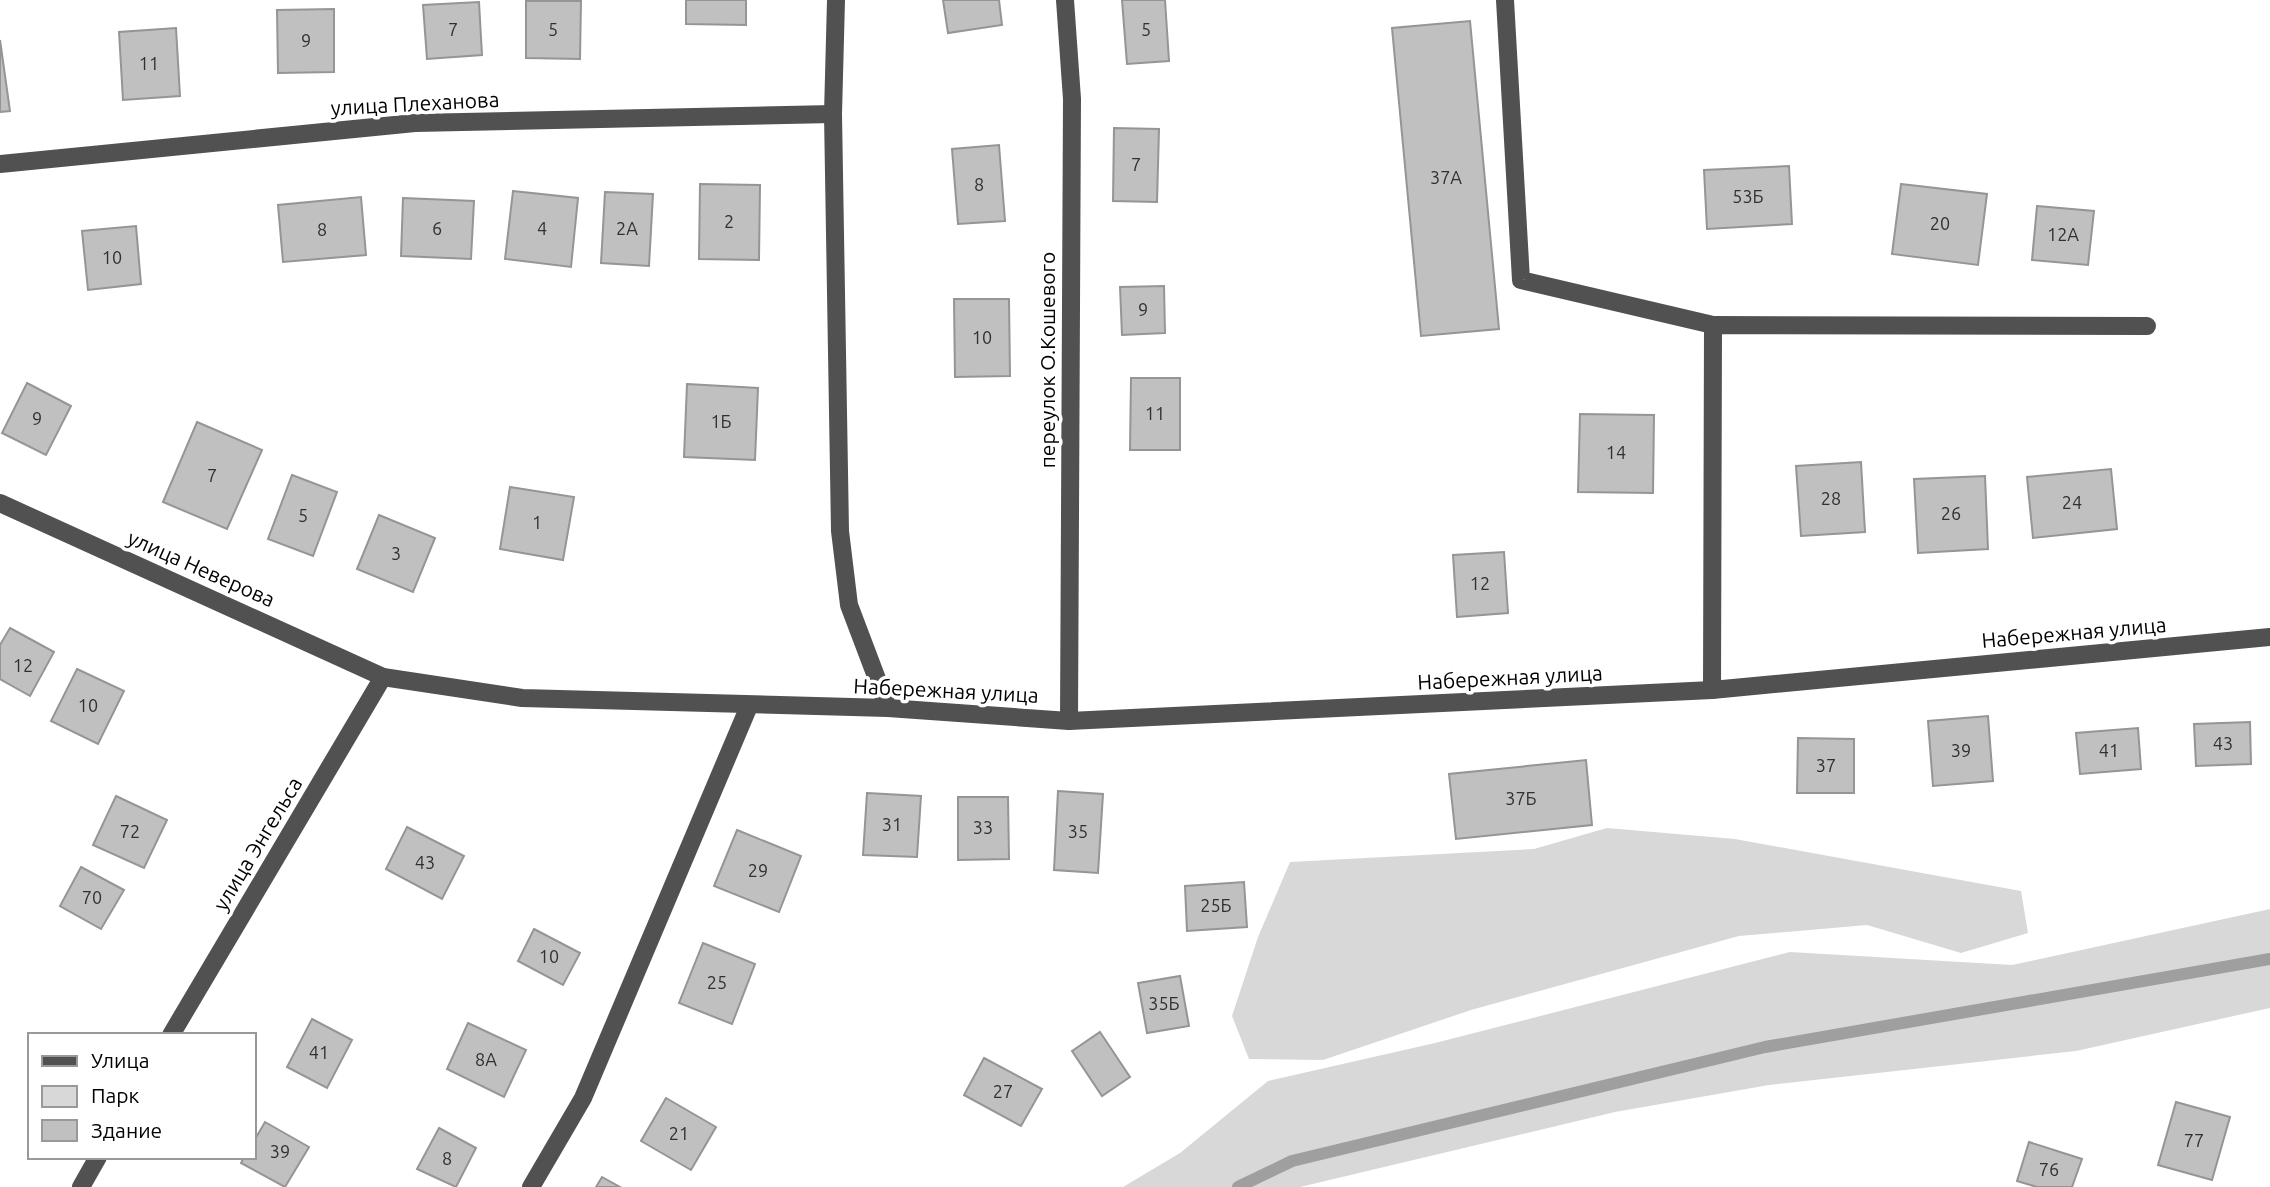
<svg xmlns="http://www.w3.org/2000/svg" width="2270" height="1187" font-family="Ubuntu,sans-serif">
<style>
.green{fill:#d8d8d8}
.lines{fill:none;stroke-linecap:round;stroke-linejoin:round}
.stream{stroke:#9f9f9f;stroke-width:12}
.building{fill:#c0c0c0;stroke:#959595;stroke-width:2}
.minor{stroke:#515151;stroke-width:18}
.labels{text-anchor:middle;stroke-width:7;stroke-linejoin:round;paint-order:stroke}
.number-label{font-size:18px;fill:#303030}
.street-label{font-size:21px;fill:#000;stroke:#fff}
</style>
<rect width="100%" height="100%" fill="#fff"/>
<!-- green -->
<g class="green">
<polygon points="1607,828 1735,839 2021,891 2028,933 1961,953 1867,925 1739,936 1471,1010 1323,1060 1249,1059 1232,1016 1258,937 1290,862 1534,849"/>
<polygon points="2270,909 2270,1008 2076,1051 1769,1085 1615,1112 1300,1187 1123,1187 1180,1153 1268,1081 1435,1043 1790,952 2012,965"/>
</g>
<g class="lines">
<!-- stream -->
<polyline class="stream" points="1238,1187 1292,1161 1765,1047 2270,959"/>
</g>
<!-- building -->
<g class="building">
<polygon points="686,0 746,0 746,25 686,24"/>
<polygon points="943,0 999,0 1002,25 948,33"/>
<polygon points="1122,0 1165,0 1169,61 1127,64"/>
<polygon points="526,1 581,1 580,59 526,58"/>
<polygon points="479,2 482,55 427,59 423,5"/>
<polygon points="334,9 334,72 278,73 277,10"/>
<polygon points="1470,21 1499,329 1421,336 1392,28"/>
<polygon points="176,28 180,96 123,100 119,32"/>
<polygon points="0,40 10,111 0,112"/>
<polygon points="1114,128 1159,129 1157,202 1113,201"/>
<polygon points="999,145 1005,221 958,224 952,149"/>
<polygon points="1789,166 1792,224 1707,229 1704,170"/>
<polygon points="700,184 760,185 759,260 699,259"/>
<polygon points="1901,184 1987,194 1978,265 1892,254"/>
<polygon points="513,191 578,198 571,267 505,259"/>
<polygon points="605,192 653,194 649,266 601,263"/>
<polygon points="361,197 366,255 283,262 278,205"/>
<polygon points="403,198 474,201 471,259 401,256"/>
<polygon points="2037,206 2094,211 2088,265 2032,260"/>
<polygon points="136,226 141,284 88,290 82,231"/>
<polygon points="1164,286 1165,333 1122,335 1120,287"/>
<polygon points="954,299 1009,299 1010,376 955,377"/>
<polygon points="1131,378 1180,378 1180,450 1130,450"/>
<polygon points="27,383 71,406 46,455 2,433"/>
<polygon points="687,384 758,388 755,460 684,457"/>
<polygon points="1580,414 1654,415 1653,493 1578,492"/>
<polygon points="197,422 262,450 227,529 163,502"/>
<polygon points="1861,462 1865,532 1801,536 1796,466"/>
<polygon points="2111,469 2117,529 2033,538 2027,477"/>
<polygon points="292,475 337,492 313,556 268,539"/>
<polygon points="1985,476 1988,549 1918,553 1914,479"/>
<polygon points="510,487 574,497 563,560 500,549"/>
<polygon points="379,515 435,538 413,592 357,569"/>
<polygon points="1504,552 1508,613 1457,617 1453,555"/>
<polygon points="10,628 54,652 30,696 0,679 0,645"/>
<polygon points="77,669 124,691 98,744 51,721"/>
<polygon points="1988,716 1993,781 1933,786 1928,721"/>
<polygon points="2250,722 2251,764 2196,766 2194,724"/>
<polygon points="2138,728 2141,769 2080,774 2076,733"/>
<polygon points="1798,738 1854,739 1854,793 1797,793"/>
<polygon points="1586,760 1592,825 1456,839 1449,774"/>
<polygon points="1058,791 1103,794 1098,873 1054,870"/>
<polygon points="867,793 921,796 917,857 863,855"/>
<polygon points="116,796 167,820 144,868 93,845"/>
<polygon points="958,797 1008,797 1009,859 958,860"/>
<polygon points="407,827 464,856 442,899 386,869"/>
<polygon points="737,830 801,856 779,912 714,886"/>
<polygon points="81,867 124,890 101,929 60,906"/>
<polygon points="1244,882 1247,927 1187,931 1185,886"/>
<polygon points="534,929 580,953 563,985 518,961"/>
<polygon points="703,943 755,964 732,1024 679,1003"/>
<polygon points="1180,976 1189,1026 1147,1033 1138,983"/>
<polygon points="312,1019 352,1040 327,1088 287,1067"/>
<polygon points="468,1023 526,1050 504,1097 447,1069"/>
<polygon points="1100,1032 1130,1077 1102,1096 1072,1051"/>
<polygon points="984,1058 1042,1089 1021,1126 964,1095"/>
<polygon points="666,1098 716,1127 691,1170 641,1141"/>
<polygon points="2176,1102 2230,1117 2212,1180 2158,1165"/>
<polygon points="265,1122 309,1147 285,1187 241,1163 244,1157 254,1157 254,1141"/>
<polygon points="439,1128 476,1148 456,1187 417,1169"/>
<polygon points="2029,1142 2082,1159 2072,1187 2037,1187 2017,1181"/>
<polygon points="602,1177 620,1187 596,1187"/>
</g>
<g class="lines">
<!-- minor -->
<g class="minor">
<polyline points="836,0 833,114 840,531 849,605 888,708"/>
<polyline points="1065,0 1072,99 1069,721"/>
<polyline points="1505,0 1521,280 1713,325"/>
<polyline points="0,164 415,123 833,114"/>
<polyline points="0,503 383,677 522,698 888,708 1069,721 1712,690 2270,637"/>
<polyline points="1712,690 1713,325 2147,326"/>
<polyline points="171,1035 383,677"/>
<polyline points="81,1187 98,1157"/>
<polyline points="531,1187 583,1098 749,706"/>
</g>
</g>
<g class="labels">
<!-- number labels -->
<g class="number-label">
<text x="453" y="36">7</text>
<text x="553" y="36">5</text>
<text x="1146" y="36">5</text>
<text x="306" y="47">9</text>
<text x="149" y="70">11</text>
<text x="1136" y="171">7</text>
<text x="1446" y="184">37А</text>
<text x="979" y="191">8</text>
<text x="1748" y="203">53Б</text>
<text x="729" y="228">2</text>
<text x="1940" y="230">20</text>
<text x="437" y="235">6</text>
<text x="542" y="235">4</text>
<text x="627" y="235">2А</text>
<text x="322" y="236">8</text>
<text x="2063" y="241">12А</text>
<text x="112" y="264">10</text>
<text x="1143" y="316">9</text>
<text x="982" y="344">10</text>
<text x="1155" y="420">11</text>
<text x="37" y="425">9</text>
<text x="721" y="428">1Б</text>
<text x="1616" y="459">14</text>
<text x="212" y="482">7</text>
<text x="1831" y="505">28</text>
<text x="2072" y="509">24</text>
<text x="1951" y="520">26</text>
<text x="303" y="522">5</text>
<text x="537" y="529">1</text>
<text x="396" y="560">3</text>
<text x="1480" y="590">12</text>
<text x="23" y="672">12</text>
<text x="88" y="712">10</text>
<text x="2223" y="750">43</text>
<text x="1961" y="757">39</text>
<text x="2109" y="757">41</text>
<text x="1826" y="772">37</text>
<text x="1521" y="805">37Б</text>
<text x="892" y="831">31</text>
<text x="983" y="834">33</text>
<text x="130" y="838">72</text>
<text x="1078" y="838">35</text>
<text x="425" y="869">43</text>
<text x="758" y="877">29</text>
<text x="92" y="904">70</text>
<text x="1216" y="912">25Б</text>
<text x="549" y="963">10</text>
<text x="717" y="989">25</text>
<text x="1164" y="1010">35Б</text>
<text x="319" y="1059">41</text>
<text x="486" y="1066">8А</text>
<text x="1003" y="1098">27</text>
<text x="679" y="1140">21</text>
<text x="2194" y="1147">77</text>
<text x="280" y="1158">39</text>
<text x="447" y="1165">8</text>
<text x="2049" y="1176">76</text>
</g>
<!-- street labels -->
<g class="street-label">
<text transform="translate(415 104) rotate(-3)" y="7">улица Плеханова</text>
<text transform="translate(1048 360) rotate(-90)" y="7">переулок О.Кошевого</text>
<text transform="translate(201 569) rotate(24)" y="7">улица Неверова</text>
<text transform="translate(2074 633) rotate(-5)" y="7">Набережная улица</text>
<text transform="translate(1510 678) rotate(-3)" y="7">Набережная улица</text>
<text transform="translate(946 691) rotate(3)" y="7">Набережная улица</text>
<text transform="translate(258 844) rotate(-59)" y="7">улица Энгельса</text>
</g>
</g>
<!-- legend -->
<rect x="28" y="1033" width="228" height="126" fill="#ffffff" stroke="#999999" stroke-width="2"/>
<rect x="42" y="1056" width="35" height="10" fill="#515151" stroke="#999999" stroke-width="2"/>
<text x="91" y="1068" font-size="21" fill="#000000">Улица</text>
<rect x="42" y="1086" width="35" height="21" fill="#d8d8d8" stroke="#999999" stroke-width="2"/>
<text x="91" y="1103" font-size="21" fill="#000000">Парк</text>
<rect x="42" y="1120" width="35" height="21" fill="#c0c0c0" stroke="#999999" stroke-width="2"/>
<text x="91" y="1138" font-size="21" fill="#000000">Здание</text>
</svg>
